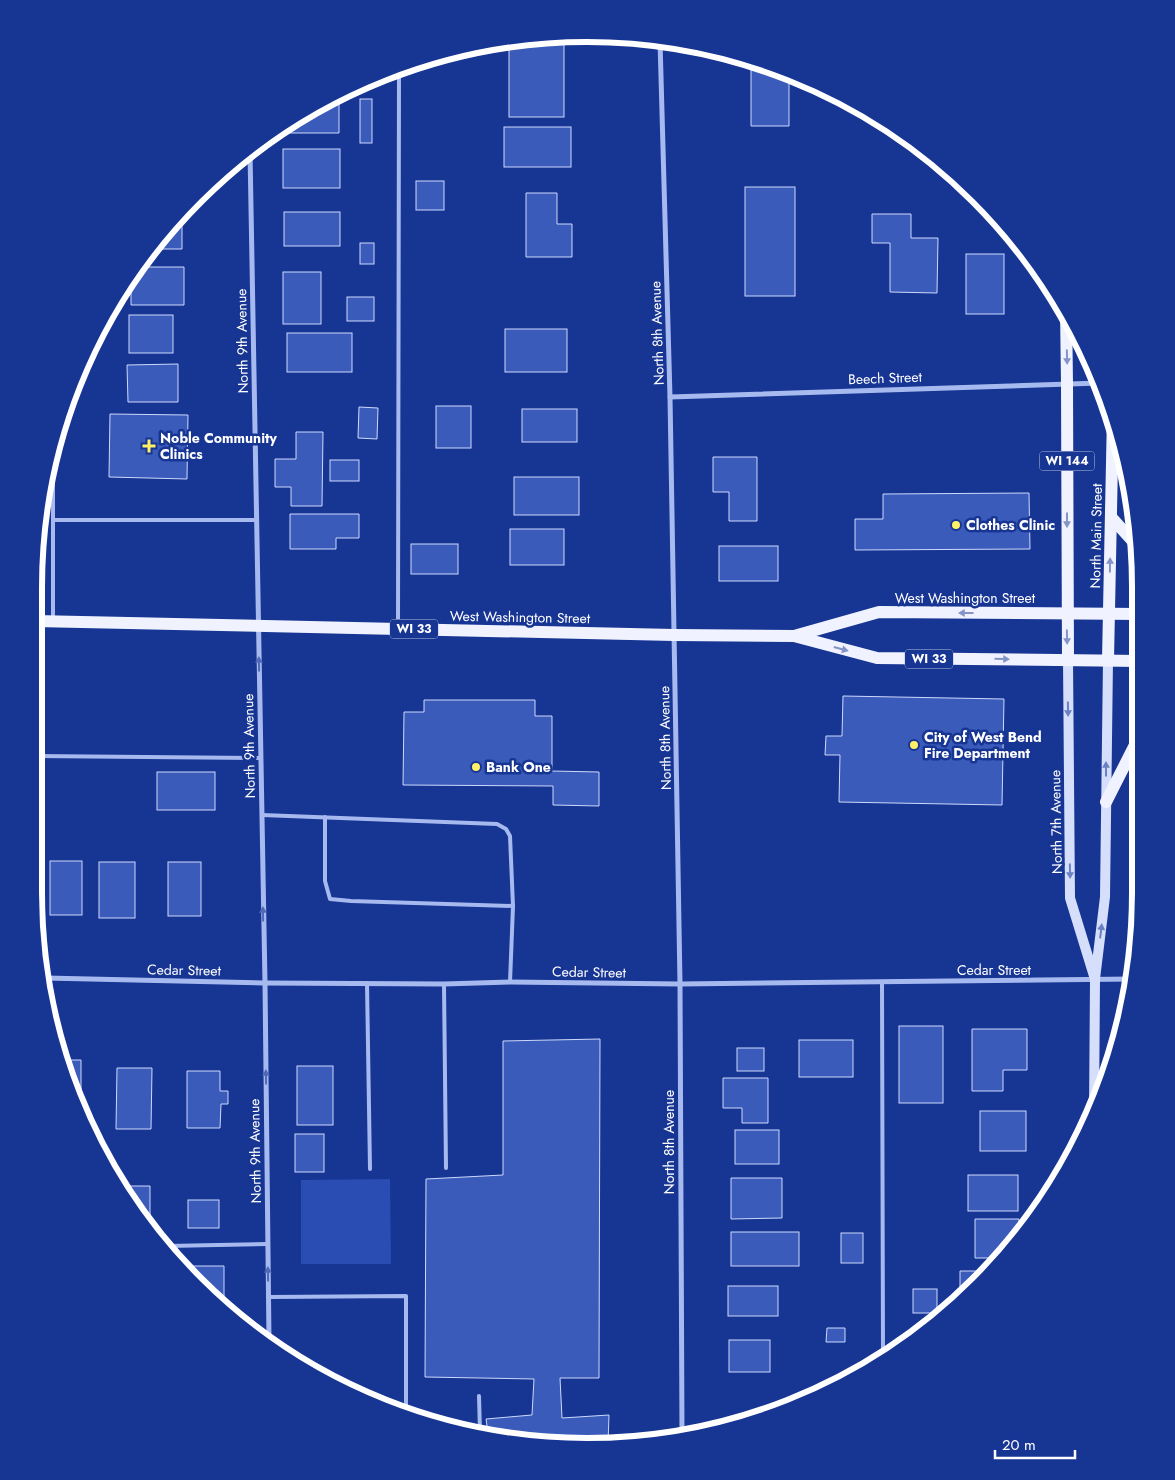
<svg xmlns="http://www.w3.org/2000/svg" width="1175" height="1480" font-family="Jost,sans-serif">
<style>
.green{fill:#294db2}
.building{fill:#3b5bba;stroke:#cdd9fc}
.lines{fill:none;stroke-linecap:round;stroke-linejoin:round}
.path{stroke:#a7baf0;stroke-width:3;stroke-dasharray:2.5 4;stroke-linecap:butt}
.lane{stroke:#a7baf0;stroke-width:4}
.street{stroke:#a7baf0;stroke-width:5}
.secondary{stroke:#d5defb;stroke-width:10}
.primary{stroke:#f0f3ff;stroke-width:12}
.oneway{fill:#8494c9}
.oneway2{fill:#516ab8}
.oneway3{fill:#6c81c2}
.poi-dot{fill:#fff066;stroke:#173593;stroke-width:2}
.labels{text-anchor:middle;stroke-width:5;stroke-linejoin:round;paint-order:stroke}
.shield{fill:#173593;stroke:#b9c2df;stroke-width:1}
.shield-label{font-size:12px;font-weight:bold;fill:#fff}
.street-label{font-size:14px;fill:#fff;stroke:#173593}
.poi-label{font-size:14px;font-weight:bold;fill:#fff;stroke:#173593;text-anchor:start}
.rim{fill:none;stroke:#fff;stroke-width:6}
</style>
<rect width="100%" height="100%" fill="#173593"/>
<!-- green -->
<polygon class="green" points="390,1179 391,1264 301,1264 301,1180"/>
<!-- building -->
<g class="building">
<rect x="509" y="44" width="55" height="73"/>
<polygon points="751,70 777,70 789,75 789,126 751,126"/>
<polygon points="333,98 339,98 339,133 282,133 282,129 311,108"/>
<rect x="360" y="99" width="12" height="44"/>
<rect x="504" y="127" width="67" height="40"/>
<polygon points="906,137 923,147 911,151"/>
<rect x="283" y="149" width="57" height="39"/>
<rect x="416" y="181" width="28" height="29"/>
<rect x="745" y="187" width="50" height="109"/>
<polygon points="526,193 557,193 557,224 572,224 572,257 526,257"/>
<polygon points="182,212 182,249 152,249 171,223"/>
<rect x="284" y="212" width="56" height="34"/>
<polygon points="872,214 911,214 911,238 938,238 937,293 890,292 890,243 872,243"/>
<rect x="360" y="243" width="14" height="21"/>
<rect x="966" y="254" width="38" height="60"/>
<polygon points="139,267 184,267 184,305 131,305 131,279"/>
<rect x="283" y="272" width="38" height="52"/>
<rect x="347" y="297" width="27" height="24"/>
<rect x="129" y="315" width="44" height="38"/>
<rect x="505" y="329" width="62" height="43"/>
<rect x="287" y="333" width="65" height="39"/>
<polygon points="178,364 178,402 128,402 127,365"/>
<rect x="436" y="406" width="35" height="42"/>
<polygon points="359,407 378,408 377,439 358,438"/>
<rect x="522" y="409" width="55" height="33"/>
<polygon points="110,414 188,415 187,479 109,477"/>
<polygon points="296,432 323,432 322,506 291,506 291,487 275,487 275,459 296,459"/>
<polygon points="713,457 757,457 757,521 729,521 729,492 713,492"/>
<rect x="330" y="460" width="29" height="21"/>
<rect x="514" y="477" width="65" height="38"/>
<polygon points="1029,493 1030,549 855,550 855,519 883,519 883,494"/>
<polygon points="290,514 359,514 359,538 336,538 336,549 290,549"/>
<rect x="510" y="529" width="54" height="36"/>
<rect x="411" y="544" width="47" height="30"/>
<rect x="719" y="546" width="59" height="35"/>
<polygon points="843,696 1004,699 1002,805 839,802 840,755 825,755 826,736 842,736"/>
<polygon points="424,700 535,700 535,716 552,716 552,771 599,772 599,806 553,805 553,786 403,785 404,712 424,712"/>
<rect x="157" y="772" width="58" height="38"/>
<polygon points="34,861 44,861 44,916 37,916 34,892"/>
<rect x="50" y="861" width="32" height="54"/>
<rect x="99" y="862" width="36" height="56"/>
<rect x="168" y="862" width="33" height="54"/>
<polygon points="1138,880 1141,880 1141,893 1138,922"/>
<rect x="899" y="1026" width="44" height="77"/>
<polygon points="972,1029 1027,1029 1027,1070 1003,1070 1003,1091 972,1091"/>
<polygon points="600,1039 599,1378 560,1378 562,1418 609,1415 608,1444 587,1446 488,1433 486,1419 532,1415 534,1379 425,1377 426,1179 503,1175 503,1041"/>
<rect x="799" y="1040" width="54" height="37"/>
<rect x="737" y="1048" width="27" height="23"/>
<polygon points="63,1060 81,1060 81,1103"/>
<rect x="297" y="1066" width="36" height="59"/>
<polygon points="117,1068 152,1068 151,1129 116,1129"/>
<polygon points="187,1071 220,1071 220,1091 228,1091 228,1104 221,1104 220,1128 187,1128"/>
<polygon points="723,1078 768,1078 768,1123 742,1123 742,1108 723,1108"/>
<rect x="980" y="1111" width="46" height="40"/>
<rect x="735" y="1130" width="44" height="34"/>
<rect x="295" y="1134" width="29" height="38"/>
<rect x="968" y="1175" width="50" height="36"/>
<polygon points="731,1178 782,1178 782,1218 731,1219"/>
<polygon points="124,1186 150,1186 150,1215 143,1215 124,1190"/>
<rect x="188" y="1200" width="31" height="28"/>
<polygon points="975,1219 1019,1219 1019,1238 1000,1258 975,1258"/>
<rect x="731" y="1232" width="68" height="34"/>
<rect x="841" y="1233" width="22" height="30"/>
<polygon points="182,1266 224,1266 224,1305 196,1284"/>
<polygon points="960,1271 988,1271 960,1301"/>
<rect x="728" y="1286" width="50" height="30"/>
<rect x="913" y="1289" width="24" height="24"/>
<polygon points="827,1328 845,1328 845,1342 826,1342"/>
<rect x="729" y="1340" width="41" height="32"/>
</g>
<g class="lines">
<!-- path -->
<g class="path">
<polyline points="1132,580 1140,579"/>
<polyline points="1134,694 1141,691"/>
</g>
<!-- lane -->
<g class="lane">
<polyline points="53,520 256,520"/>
<polyline points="53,619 53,459"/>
<polyline points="398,626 399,68"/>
<polyline points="34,756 261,758"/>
<polyline points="262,815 497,824 506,829 510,836 513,906 510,982"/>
<polyline points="325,817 325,881 330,899 351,901 513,906"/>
<polyline points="882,982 883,1358"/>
<polyline points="367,983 370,1169"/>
<polyline points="444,984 446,1168"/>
<polyline points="167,1246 268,1244"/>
<polyline points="269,1297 406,1296 406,1412"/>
<polyline points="479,1396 480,1432"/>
</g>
<!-- street -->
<g class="street">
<polyline points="660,41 670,397 680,984 682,1434"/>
<polyline points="250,152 265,983 269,1340"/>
<polyline points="670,397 1100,383"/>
<polyline points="45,978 265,983 444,984 510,982 680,984 1133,979"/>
</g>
<!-- secondary -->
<g class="secondary">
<polyline points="1068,660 1070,898 1094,976"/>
<polyline points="1094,1114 1095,979 1105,897 1108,660"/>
</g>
<!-- primary -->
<g class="primary">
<polyline points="1066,309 1067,384 1068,660"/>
<polyline points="1111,517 1139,548"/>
<polyline points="35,621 674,635 794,636 877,658 1140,661"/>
<polyline points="794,636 879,612 1140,614"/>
<polyline points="1108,660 1113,413"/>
<polyline points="1106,802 1141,733"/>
</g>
</g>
<!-- one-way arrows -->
<defs><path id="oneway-solid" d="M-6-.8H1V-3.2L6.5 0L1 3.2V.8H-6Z" transform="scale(1.25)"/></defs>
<g class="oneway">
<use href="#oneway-solid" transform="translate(1067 357) rotate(89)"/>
<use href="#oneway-solid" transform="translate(1067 520) rotate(90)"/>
<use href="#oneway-solid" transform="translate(1110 565) rotate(-89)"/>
<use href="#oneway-solid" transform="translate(966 613) rotate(-180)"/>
<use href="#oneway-solid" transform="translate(1067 637) rotate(89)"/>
<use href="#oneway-solid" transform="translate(841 649) rotate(15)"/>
<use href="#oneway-solid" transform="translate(1002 659) rotate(1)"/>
</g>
<g class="oneway2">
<use href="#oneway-solid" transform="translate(259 664) rotate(-91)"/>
<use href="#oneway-solid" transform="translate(263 914) rotate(-91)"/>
<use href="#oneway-solid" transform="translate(266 1077) rotate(-91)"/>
<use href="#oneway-solid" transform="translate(268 1274) rotate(-91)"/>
</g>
<g class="oneway3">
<use href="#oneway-solid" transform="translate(1068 709) rotate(89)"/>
<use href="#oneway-solid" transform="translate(1106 769) rotate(-90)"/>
<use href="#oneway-solid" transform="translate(1070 871) rotate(89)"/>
<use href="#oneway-solid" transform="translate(1101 931) rotate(-83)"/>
</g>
<!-- markers -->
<g class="poi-dot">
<path d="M146.5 438.5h5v5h5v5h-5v5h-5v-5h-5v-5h5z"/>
<circle cx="956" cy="525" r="5"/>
<circle cx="914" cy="745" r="5"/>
<circle cx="476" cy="767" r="5"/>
</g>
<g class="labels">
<!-- shield labels -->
<g class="shield">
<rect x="1039.5" y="451.5" width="55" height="19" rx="4"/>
<rect x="390" y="619.5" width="48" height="19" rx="4"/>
<rect x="905" y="649.5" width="48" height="19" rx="4"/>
</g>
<g class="shield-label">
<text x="1067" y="465">WI 144</text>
<text x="414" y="633">WI 33</text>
<text x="929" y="663">WI 33</text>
</g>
<!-- street labels -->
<g class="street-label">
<text transform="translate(657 333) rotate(-92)" y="5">North 8th Avenue</text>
<text transform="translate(242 341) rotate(-91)" y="5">North 9th Avenue</text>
<text transform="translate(885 378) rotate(-2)" y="5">Beech Street</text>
<text transform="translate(1096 536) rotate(-89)" y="5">North Main Street</text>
<text x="965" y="603">West Washington Street</text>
<text transform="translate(520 617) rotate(1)" y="5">West Washington Street</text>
<text transform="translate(665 738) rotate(-91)" y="5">North 8th Avenue</text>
<text transform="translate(249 746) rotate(-91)" y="5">North 9th Avenue</text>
<text transform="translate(1056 822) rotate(-91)" y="5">North 7th Avenue</text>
<text transform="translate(184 970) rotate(1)" y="5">Cedar Street</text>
<text x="994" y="975">Cedar Street</text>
<text transform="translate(589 972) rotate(1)" y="5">Cedar Street</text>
<text transform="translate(669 1142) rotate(-90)" y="5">North 8th Avenue</text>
<text transform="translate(255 1151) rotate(-91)" y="5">North 9th Avenue</text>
</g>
<!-- poi labels -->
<g class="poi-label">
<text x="160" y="443">Noble Community<tspan x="160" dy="16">Clinics</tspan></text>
<text x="966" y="530">Clothes Clinic</text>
<text x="924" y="742">City of West Bend<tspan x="924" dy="16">Fire Department</tspan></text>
<text x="486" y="772">Bank One</text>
</g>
</g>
<!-- crop -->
<path d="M0 0H1175V1480H0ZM587 42H587A545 545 0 0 1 1132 587V893A545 545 0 0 1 587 1438H587A545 545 0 0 1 42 893V587A545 545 0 0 1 587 42Z" fill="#173593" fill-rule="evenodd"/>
<path class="rim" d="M587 42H587A545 545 0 0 1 1132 587V893A545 545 0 0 1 587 1438H587A545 545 0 0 1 42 893V587A545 545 0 0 1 587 42Z"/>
<!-- scale -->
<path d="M995 1450v8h80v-8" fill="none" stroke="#ffffff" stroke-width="2.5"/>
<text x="1002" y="1450" font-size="15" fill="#ffffff" stroke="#173593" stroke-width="4" paint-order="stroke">20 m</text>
</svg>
